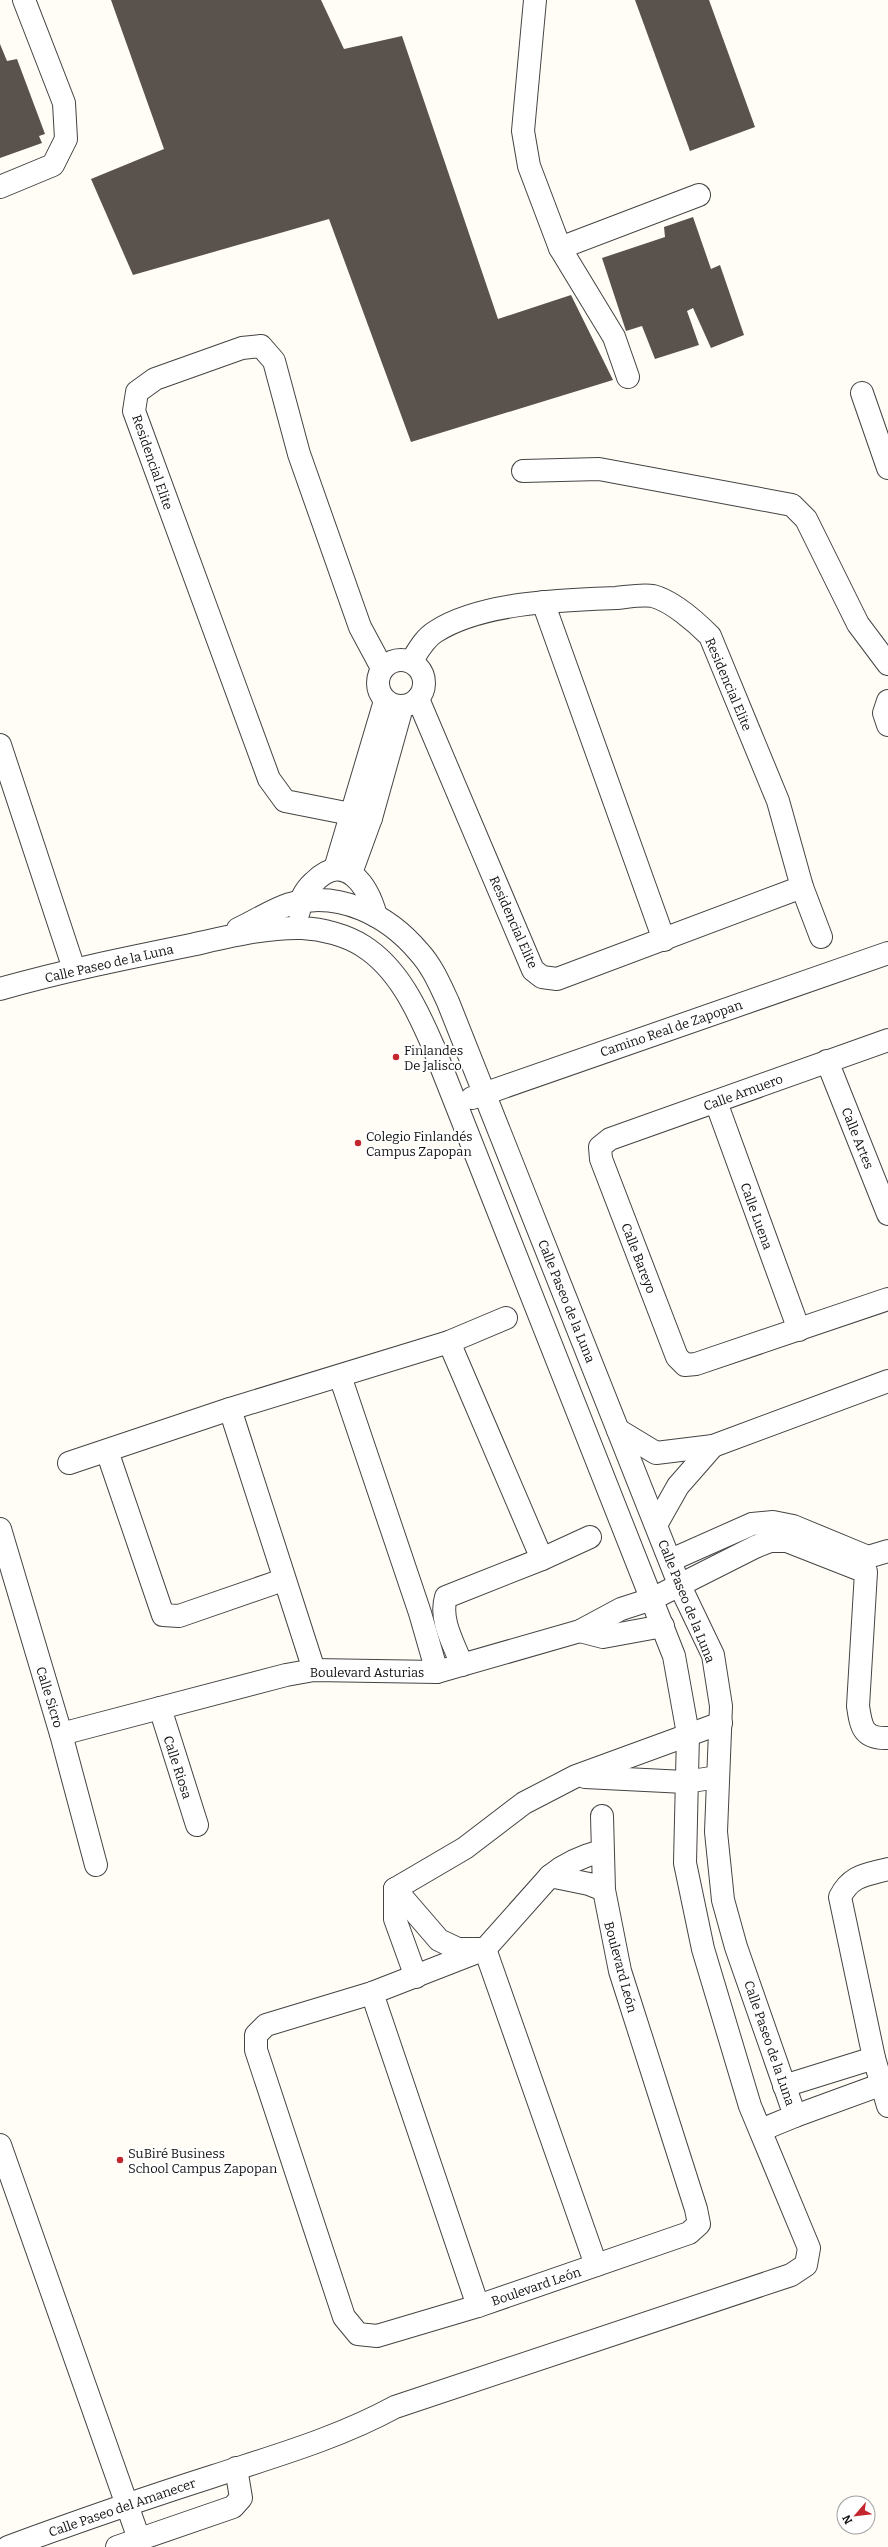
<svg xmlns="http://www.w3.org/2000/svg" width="888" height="2547" font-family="Bitter,serif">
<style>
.building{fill:#5a524d}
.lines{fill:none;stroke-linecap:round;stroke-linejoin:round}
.minor-casing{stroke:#444;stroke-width:24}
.minor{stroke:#fff;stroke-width:22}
.poi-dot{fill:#c4262e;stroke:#fff;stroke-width:1.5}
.labels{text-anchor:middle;stroke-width:4;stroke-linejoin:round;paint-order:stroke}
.street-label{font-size:13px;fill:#111;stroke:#fff}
.poi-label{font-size:13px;fill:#111;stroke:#fff;text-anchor:start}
</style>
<rect width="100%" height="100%" fill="#fffdf5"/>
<!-- building -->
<g class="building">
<polygon points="111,0 321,0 344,49 402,36 498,319 571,295 613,380 411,442 329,219 133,275 91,179 164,149"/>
<polygon points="635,0 709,0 755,127 690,151"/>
<polygon points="0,44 7,61 17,59 45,134 39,136 42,143 0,158"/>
<polygon points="693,217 711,269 720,265 744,335 711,348 693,308 687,311 699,345 655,359 642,326 626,331 602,258 665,237 664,227"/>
</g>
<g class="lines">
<!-- minor casing -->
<g class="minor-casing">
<g id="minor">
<polyline points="535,0 523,131 529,166 560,248 614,337 628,377"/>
<polyline points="0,187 53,165 66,139 64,103 24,0"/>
<polyline points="560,248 699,195"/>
<polyline points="862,393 888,468"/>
<polyline points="523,471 599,469 792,505 806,519 858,624 888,664"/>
<polyline points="543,602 664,940"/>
<circle cx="401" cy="683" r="23"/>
<path d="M411 662C418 651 424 639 435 632 481 602 563 600 616 598 627 597 642 594 653 596 672 601 696 622 710 636L778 801 802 887 821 937"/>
<polyline points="418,699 533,970 542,977 557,979 802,887"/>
<polyline points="888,701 884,713 888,725"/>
<polyline points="0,745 74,969"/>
<polyline points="371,818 285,801 269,779 134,411 137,392 155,379 242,348 261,346 274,361 299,454 360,627 382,668"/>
<polyline points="335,869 385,701"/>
<polyline points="351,873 371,818 402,707"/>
<path d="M299 911C300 899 305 890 314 882 345 850 368 886 376 916"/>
<path d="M238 929C255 921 272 910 290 904 339 890 388 915 419 952 432 966 440 985 448 1002L679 1584 713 1655 721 1706 716 1832 723 1900 736 1947 795 2116 761 2130"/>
<path d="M0 989C63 971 127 958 191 945 227 937 266 927 302 928 322 929 346 935 363 946 398 968 417 1009 433 1046L674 1656 688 1734 685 1863 703 1949 750 2106 809 2248 806 2265 791 2275 395 2407C338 2438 275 2456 214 2476 145 2498 76 2522 8 2547"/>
<polyline points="888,1040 610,1139 600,1147 601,1159 677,1357 685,1365 696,1364 888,1299"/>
<polyline points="827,1061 888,1214"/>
<polyline points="472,1098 888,953"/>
<polyline points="716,1102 799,1330"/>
<polyline points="449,1342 542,1559"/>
<polyline points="340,1376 420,1613 437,1672"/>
<polyline points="230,1409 314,1670"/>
<polyline points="618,1430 656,1453 713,1446 888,1381"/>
<polyline points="107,1451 163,1615 179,1616 283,1580"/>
<polyline points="69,1463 230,1409 449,1342 506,1318"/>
<polyline points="656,1525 678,1486 713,1446"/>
<polyline points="0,1529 61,1734 96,1865"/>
<polyline points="671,1560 752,1524 773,1522 793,1526 868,1557 888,1551"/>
<polyline points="580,1631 603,1637 663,1626"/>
<path d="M462 1665C454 1644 439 1620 446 1597L542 1559 590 1537"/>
<polyline points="160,1708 197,1825"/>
<path d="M61 1734 286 1675 314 1670 437 1672 580 1631 621 1609 652 1599 755 1547 770 1541H787L866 1572 858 1706C861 1727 863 1739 888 1738"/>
<polyline points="585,1777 685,1782 718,1777"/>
<polyline points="602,1816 604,1890 620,1971 696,2209 699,2224 689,2233 478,2306 377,2336 358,2334 344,2317 256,2050 256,2035 266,2025 372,1993 485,1949 550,1876 589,1884 604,1890"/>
<path d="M888 1869C866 1875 851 1875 840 1897L874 2058 888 2106"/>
<path d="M550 1876C566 1863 582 1856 602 1851"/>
<polyline points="395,1889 439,1940 458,1949 485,1949 596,2265"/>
<polyline points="395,1889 465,1848 524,1803 576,1776 721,1723"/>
<polyline points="395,1889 395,1919 416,1977"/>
<polyline points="372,1993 478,2306"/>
<polyline points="784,2086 874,2058"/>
<polyline points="795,2116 888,2082"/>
<polyline points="0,2145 139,2539"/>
<polyline points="117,2547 233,2507 241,2498 236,2468"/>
</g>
</g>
<!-- minor -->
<use href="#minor" class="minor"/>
</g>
<!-- markers -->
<g class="poi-dot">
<circle cx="396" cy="1057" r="4"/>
<circle cx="358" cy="1143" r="4"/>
<circle cx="120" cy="2160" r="4"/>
</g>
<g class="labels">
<!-- street labels -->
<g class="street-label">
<text transform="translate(153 462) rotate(71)" y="5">Residencial Elite</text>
<text transform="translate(729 684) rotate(67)" y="5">Residencial Elite</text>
<text transform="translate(514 922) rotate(66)" y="5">Residencial Elite</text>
<text transform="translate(109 963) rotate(-13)" y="5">Calle Paseo de la Luna</text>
<text transform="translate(671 1028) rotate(-19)" y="5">Camino Real de Zapopan</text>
<text transform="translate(743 1092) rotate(-20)" y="5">Calle Arnuero</text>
<text transform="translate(858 1138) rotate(68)" y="5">Calle Artes</text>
<text transform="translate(757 1216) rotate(70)" y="5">Calle Luena</text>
<text transform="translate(639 1258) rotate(69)" y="5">Calle Bareyo</text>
<text transform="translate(567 1301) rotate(68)" y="5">Calle Paseo de la Luna</text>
<text transform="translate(687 1601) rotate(68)" y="5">Calle Paseo de la Luna</text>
<text x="367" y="1677">Boulevard Asturias</text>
<text transform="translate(50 1697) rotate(73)" y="5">Calle Sicro</text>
<text transform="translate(178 1767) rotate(72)" y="5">Calle Riosa</text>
<text transform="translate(621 1967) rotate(75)" y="5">Boulevard León</text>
<text transform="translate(770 2043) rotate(71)" y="5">Calle Paseo de la Luna</text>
<text transform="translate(536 2286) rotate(-19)" y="5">Boulevard León</text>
<text transform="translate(122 2507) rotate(-19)" y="5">Calle Paseo del Amanecer</text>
</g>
<!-- poi labels -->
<g class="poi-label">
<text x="404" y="1055">Finlandes<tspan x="404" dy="15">De Jalisco</tspan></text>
<text x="366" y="1141">Colegio Finlandés<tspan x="366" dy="15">Campus Zapopan</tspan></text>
<text x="128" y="2158">SuBiré Business<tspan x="128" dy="15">School Campus Zapopan</tspan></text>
</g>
</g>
<!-- north arrow -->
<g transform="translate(856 2515) rotate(242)"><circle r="19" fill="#ffffff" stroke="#a0a0a0"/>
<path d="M0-3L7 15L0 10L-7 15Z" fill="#c4262e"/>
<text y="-6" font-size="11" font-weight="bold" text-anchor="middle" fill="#111111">N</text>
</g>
</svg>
